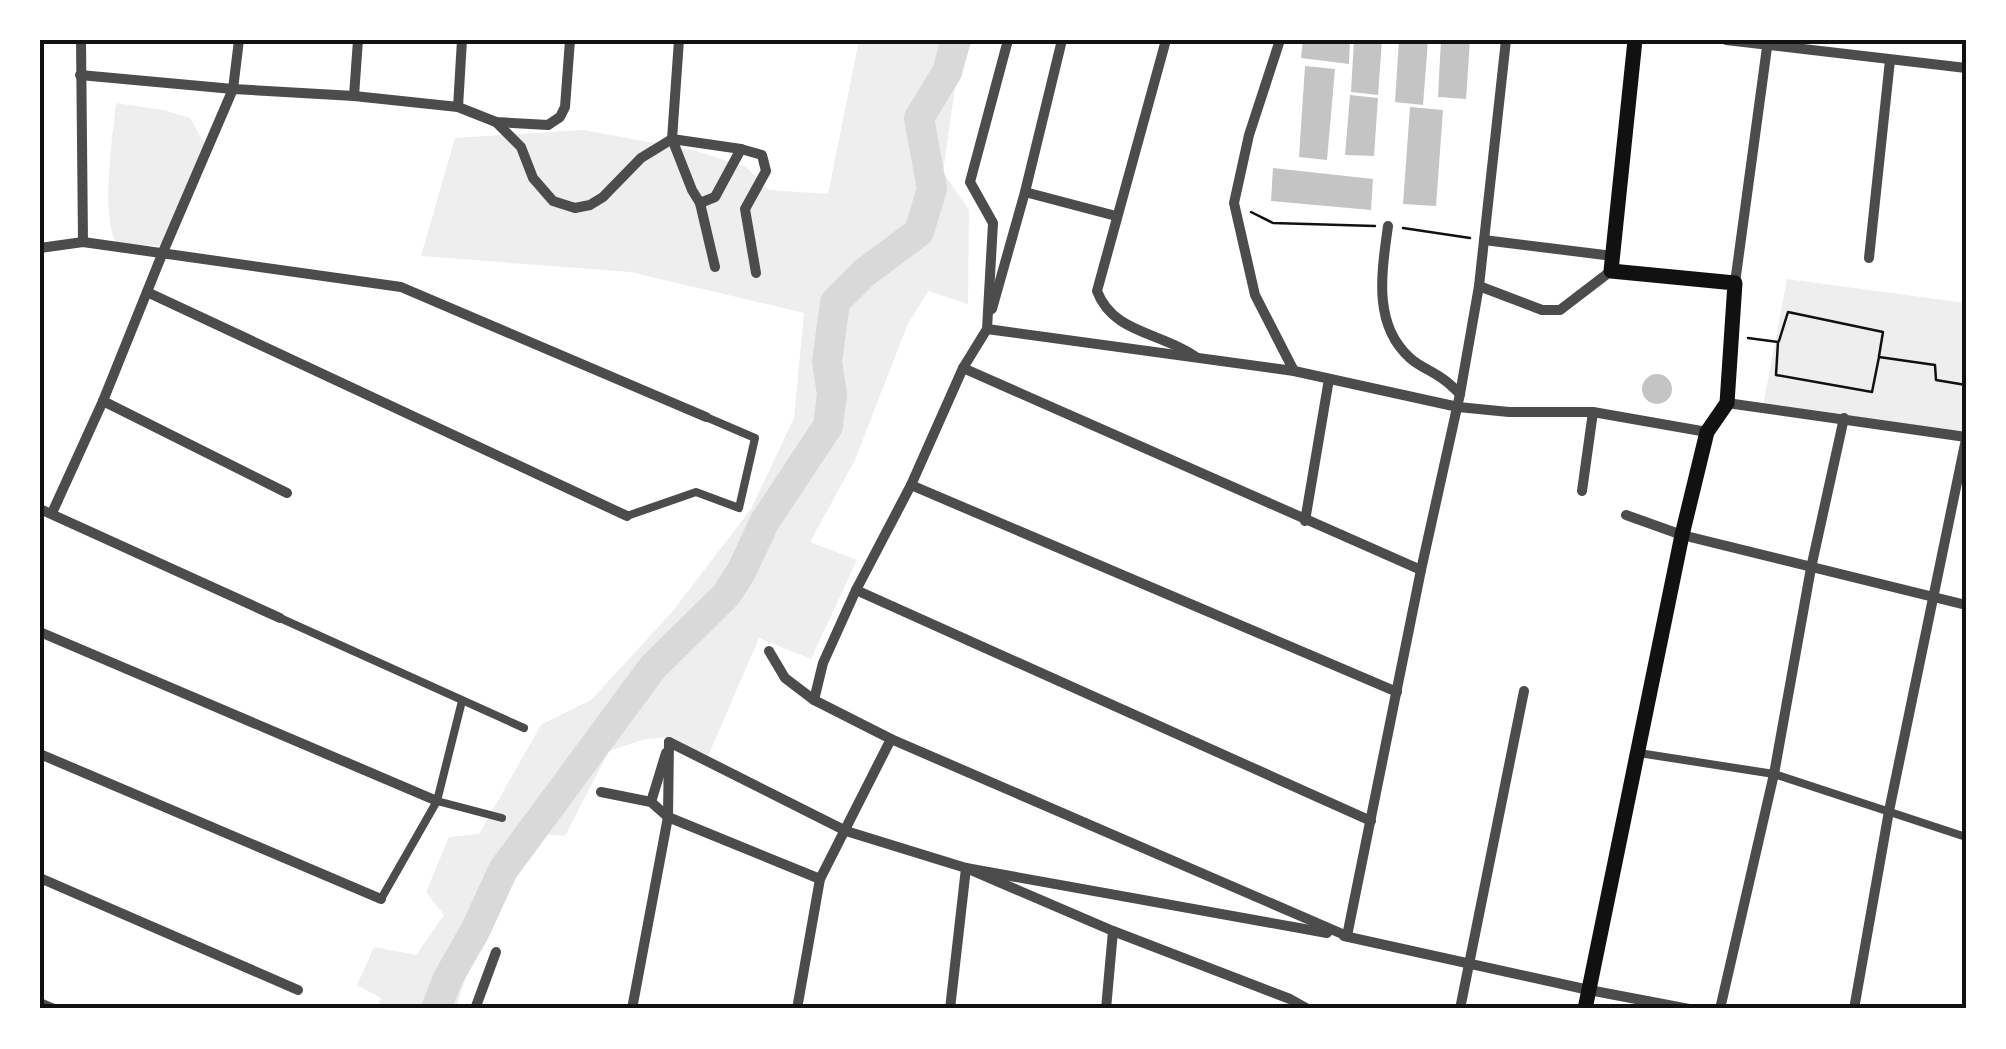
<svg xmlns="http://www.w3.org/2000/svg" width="2006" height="1049" font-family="'PT Sans Narrow',sans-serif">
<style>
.green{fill:#eee}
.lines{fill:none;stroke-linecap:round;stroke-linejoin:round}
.river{stroke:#d9d9d9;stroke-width:30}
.building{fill:#c4c4c4}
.path{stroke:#111;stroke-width:2.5}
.pedestrian{stroke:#4c4c4c;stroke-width:8}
.minor{stroke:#4c4c4c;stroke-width:10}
.secondary{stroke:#111;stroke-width:15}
.neatline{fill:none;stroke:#111;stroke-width:4}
</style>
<rect width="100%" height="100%" fill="#fff"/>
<!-- green -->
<g class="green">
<path d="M859 40H962L943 172 969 210 968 304 928 291 907 326 855 460 810 542 857 560 811 659 759 638 708 756 668 737 646 739 609 751 565 836 542 834C508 890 473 946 456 1009H376L381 998 357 985 374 947 416 955 444 915 426 892 449 837 479 834 541 725 591 700 672 612 751 509 794 418 804 313 630 272 421 256 455 138 584 130 696 151 746 167 769 190 828 194Z"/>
<path d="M116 103 163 110 190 118 205 144 164 246 117 243C100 219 113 134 116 103Z"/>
<polygon points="1787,279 1966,303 1966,433 1763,406"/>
</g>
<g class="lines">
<!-- river -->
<polyline class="river" points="436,1009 448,978 475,931 503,870 653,667 726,595 741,572 765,521 828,426 832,394 827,362 835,302 864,273 919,232 932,189 919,118 947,72 956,40"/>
</g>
<!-- building -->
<g class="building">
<polygon points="1303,40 1350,40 1349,64 1301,58"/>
<polygon points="1354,40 1382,40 1378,95 1351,92"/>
<polygon points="1399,40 1428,40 1423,105 1395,102"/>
<polygon points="1441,40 1470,40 1466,99 1438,97"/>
<polygon points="1305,66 1335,69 1327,160 1299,157"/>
<polygon points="1350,95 1378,98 1374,156 1345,155"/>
<polygon points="1410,107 1443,110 1436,206 1403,204"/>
<polygon points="1273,168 1373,179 1371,210 1271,201"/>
<circle cx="1657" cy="389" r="15"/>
</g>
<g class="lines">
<!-- path -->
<g class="path">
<polyline points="1251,212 1273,223 1375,226"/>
<polyline points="1403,228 1470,238"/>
<polyline points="1748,338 1778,342 1776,375 1872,392 1879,357 1935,365 1936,380 1966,385"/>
<polyline points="1779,341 1788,312 1883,332 1879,356"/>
</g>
<!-- pedestrian -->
<g class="pedestrian">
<polyline points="627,516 696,492 739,508 755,438 706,417"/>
<polyline points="280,618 524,728"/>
<polyline points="1639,753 1774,774 1966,837"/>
<polyline points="437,801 502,818"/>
<polyline points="381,899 437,801 462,701"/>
</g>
<!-- minor -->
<g class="minor">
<polyline points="81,40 83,242"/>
<polyline points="679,40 672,139 692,190 700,203 715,267"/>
<path d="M1166 40 1097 291C1113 334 1162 332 1196 357"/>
<polyline points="1280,40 1249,135 1234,203 1255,295 1294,371"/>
<polyline points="1726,40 1966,68"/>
<polyline points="80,75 233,89 354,96 458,107 496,122 548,125 560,117 565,107 570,40"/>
<polyline points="354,96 358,40"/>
<polyline points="458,107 462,40"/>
<polyline points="496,122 521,147 533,178 553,201 575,208 590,205 603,197 641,158 672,139"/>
<polyline points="672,139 741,149 762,155 766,171 745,209 756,273"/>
<polyline points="1025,192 1116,216"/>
<polyline points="700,203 715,197 741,149"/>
<path d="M1388 226C1382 271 1372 324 1410 358 1420 367 1432 371 1443 379 1449 383 1455 389 1460 394"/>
<polyline points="1484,240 1613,256"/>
<polyline points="40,248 83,242 401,287 706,417"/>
<polyline points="1869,258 1890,60"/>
<polyline points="1735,283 1768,40"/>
<polyline points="1479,286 1542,310 1560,310 1611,271"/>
<polyline points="147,292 627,516"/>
<polyline points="992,309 1025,192 1062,40"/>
<polyline points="987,329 1294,371 1458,407 1509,412 1593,412 1707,432"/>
<polyline points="963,368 1421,570"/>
<polyline points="103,401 287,493"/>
<polyline points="1727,403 1966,437"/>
<polyline points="911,485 1397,692"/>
<polyline points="1582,491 1593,412"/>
<polyline points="40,509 280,618"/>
<polyline points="52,513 103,401 163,252 233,89 239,40"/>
<polyline points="1626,515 1682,535 1966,605"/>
<polyline points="1305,521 1329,379"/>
<polyline points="856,590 1371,821"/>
<polyline points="40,632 437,801"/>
<polyline points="769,651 785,678 814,700 891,739 1347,936 1421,570 1460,394 1479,286 1506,40"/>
<polyline points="814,700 823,663 856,590 911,485 963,368 987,329 993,223 970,182 1008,40"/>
<polyline points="669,742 846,831 966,868 1113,931 1290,999 1308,1009"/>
<polyline points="40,754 381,899"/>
<polyline points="601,792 651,802 668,817 820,879"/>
<polyline points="651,802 666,753"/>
<polyline points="40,878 298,990"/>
<polyline points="1344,936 1589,990 1689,1009"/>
<polyline points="40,1003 54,1009"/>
<polyline points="475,1009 496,952"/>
<polyline points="632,1009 668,817 669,742"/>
<polyline points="797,1009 820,879 891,739"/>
<polyline points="950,1009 966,868 1327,933"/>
<polyline points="1106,1009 1113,931"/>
<polyline points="1460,1009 1524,691"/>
<polyline points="1720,1009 1774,774 1811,568 1844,418"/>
<polyline points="1854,1009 1889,811 1966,439"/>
</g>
<!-- secondary -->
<polyline class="secondary" points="1585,1009 1682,535 1707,432 1727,403 1735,283 1611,271 1635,40"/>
</g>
<!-- border -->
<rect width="2006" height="1049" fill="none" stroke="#ffffff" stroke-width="85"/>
<rect x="42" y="42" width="1922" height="964" class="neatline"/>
</svg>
